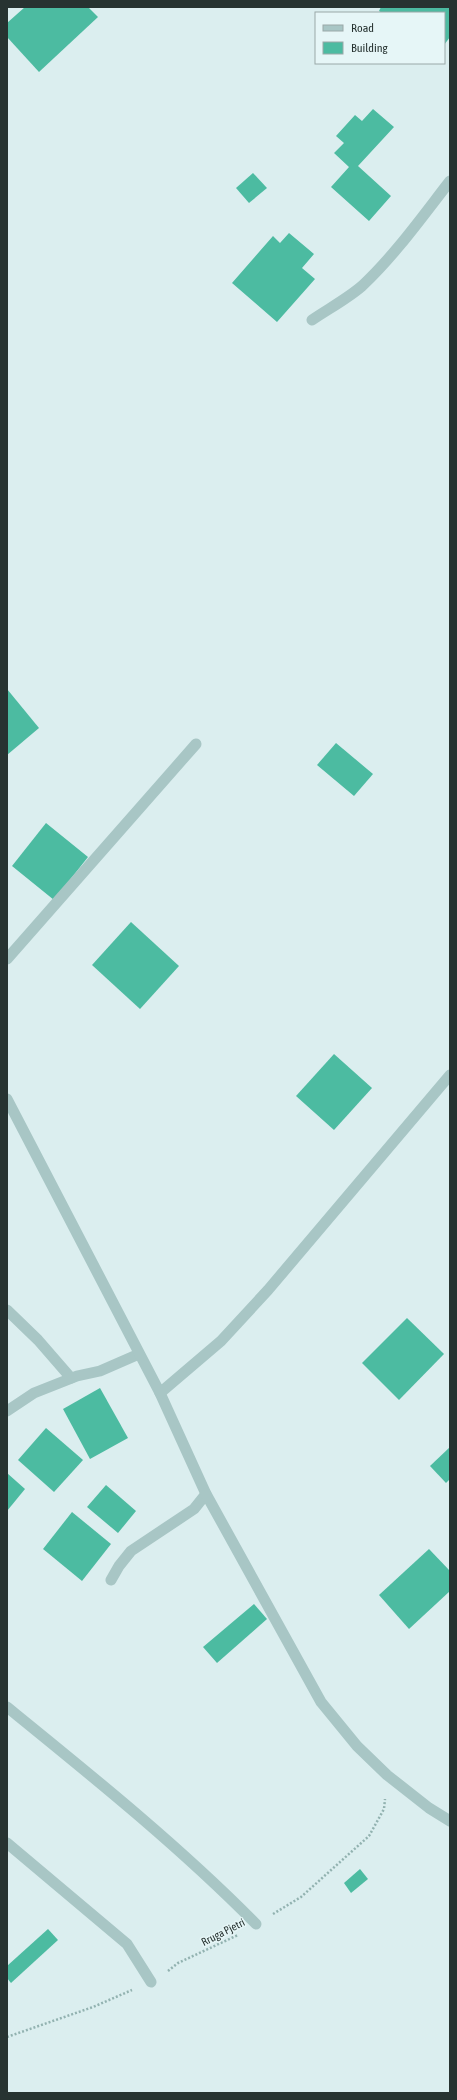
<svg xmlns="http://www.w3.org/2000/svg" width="457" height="2100" font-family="'Asap Condensed',sans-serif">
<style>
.building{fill:#4cbba1}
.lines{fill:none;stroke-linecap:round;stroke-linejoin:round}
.path{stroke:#92b2b0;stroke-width:2.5;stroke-dasharray:2 2;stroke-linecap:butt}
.service{stroke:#a8c6c5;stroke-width:11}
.minor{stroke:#a8c6c5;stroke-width:11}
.tertiary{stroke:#a8c6c5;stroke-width:11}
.labels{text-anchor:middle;stroke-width:3;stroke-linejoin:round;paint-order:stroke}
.street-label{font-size:11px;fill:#273331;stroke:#e6f6f7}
</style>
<rect width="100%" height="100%" fill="#dbeeef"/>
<!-- building -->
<g class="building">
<polygon points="25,7 88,7 98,17 39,72 7,37 7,23"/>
<polygon points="381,7 450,7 450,37 444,45 444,13 382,13 379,11"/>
<polygon points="373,109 394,127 358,166 391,196 369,221 331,187 349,167 334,153 344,143 336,136 355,115 362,121"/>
<polygon points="253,173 267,188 249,203 236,188"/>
<polygon points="289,233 314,254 302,268 315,279 277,322 232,283 273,236 280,243"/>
<polygon points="7,689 39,728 7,755"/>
<polygon points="336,743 373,774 354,796 317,765"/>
<polygon points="46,823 88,857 54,900 12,866"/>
<polygon points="131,922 179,966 140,1009 92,965"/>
<polygon points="334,1054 372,1088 334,1130 296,1096"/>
<polygon points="407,1318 444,1354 399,1400 362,1363"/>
<polygon points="100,1388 128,1438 90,1459 63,1409"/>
<polygon points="46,1428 83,1460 54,1492 18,1460"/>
<polygon points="450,1447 450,1479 446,1483 430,1466"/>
<polygon points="7,1473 25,1489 7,1511"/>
<polygon points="106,1485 136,1511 118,1533 87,1507"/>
<polygon points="72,1512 111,1544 82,1581 43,1549"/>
<polygon points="429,1549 450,1571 450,1591 409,1629 379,1595"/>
<polygon points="254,1604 267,1619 217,1663 203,1647"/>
<polygon points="360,1869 368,1879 351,1893 344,1883"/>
<polygon points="48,1929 58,1940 11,1983 7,1978 7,1966"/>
</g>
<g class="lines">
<!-- path -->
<g class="path">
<polyline points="273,1914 301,1897 369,1836 384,1809 385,1799"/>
<polyline points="168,1971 178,1963 238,1935"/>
<polyline points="7,2037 93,2007 132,1990"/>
</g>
<!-- service -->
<g class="service">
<polyline points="7,1310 38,1340 71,1378"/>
<polyline points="7,1411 34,1393 77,1376 100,1371 139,1354"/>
<polyline points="111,1580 119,1566 131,1551 194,1509 206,1494"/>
<path d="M7 1707C92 1776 179 1846 256 1924"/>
</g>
<!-- minor -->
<g class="minor">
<path d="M312 320C328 309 347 299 362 286 395 255 422 217 450 181"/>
<polyline points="7,959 196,744"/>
<polyline points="160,1393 206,1494 321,1702 357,1746 387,1775 429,1808 450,1821"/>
<polyline points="7,1843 127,1944 151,1982"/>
</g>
<!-- tertiary -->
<polyline class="tertiary" points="7,1099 160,1393 221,1341 268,1290 450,1075"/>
</g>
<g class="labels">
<!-- street labels -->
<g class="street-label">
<text transform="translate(223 1932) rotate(-27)" y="4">Rruga Pjetri</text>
</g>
</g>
<!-- border -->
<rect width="457" height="2100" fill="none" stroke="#273331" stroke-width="16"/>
<!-- legend -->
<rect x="315" y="12" width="130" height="52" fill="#e6f6f7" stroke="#9aa8a8"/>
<rect x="323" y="25" width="20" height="6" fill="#a8c6c5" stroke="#9aa8a8"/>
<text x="351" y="32" font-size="12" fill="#273331">Road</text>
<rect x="323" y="42" width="20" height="12" fill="#4cbba1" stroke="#9aa8a8"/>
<text x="351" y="52" font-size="12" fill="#273331">Building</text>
</svg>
